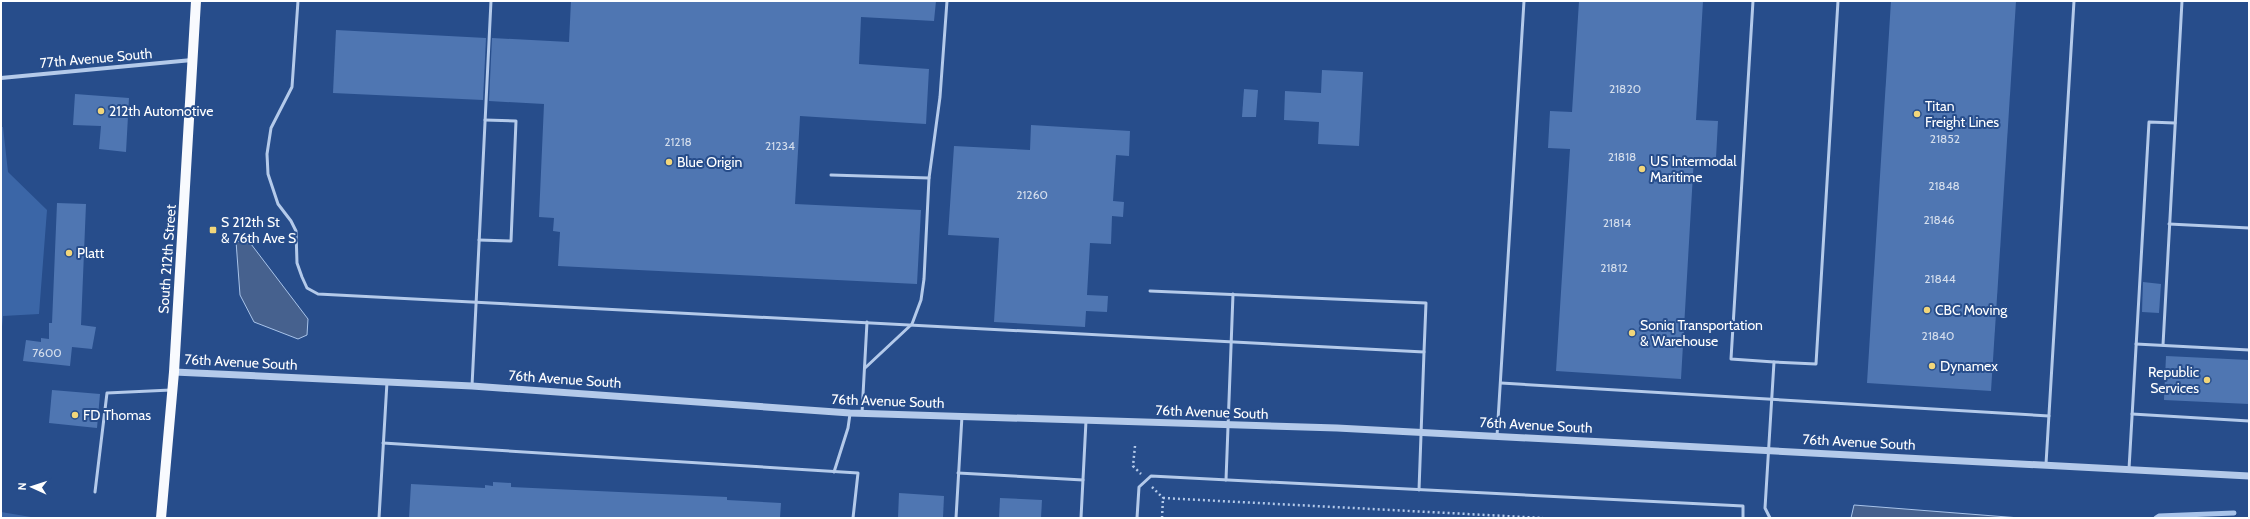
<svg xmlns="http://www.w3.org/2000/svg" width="2250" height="519" font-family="Cabin,sans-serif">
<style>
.green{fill:#3b66a7}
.water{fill:#46618e;stroke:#a9c4ea}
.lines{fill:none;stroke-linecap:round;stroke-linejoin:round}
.stream{stroke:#a9c4ea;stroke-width:5}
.building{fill:#4f76b2}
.path{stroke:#b4caea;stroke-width:2.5;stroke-dasharray:2 3;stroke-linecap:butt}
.service{stroke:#b4caea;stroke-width:3}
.minor{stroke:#b4caea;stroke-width:4}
.tertiary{stroke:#b4caea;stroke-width:7}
.primary{stroke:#f8fafe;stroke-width:10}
.poi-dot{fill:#f2d67a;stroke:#274d8b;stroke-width:1.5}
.labels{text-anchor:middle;stroke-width:4;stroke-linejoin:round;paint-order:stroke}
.number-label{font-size:12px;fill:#d3ddec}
.street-label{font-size:14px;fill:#fff;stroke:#274d8b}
.poi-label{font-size:14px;fill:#fff;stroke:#274d8b;text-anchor:start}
</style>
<rect width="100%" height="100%" fill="#274d8b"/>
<!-- green -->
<g class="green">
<polygon points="1,127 3,127 8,172 47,210 39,314 3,316 1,338"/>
<polygon points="1,512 37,518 1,518"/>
</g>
<!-- water -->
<g class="water">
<polygon points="236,241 251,244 308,319 307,335 298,339 254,322 240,295"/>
<polygon points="1854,505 2020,518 1851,518"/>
</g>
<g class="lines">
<!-- stream -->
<polyline class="stream" points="2156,518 2159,516 2234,513"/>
</g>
<!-- building -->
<g class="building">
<polygon points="571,1 936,1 934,21 861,17 859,64 929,69 926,124 800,116 795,204 921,210 917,284 558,266 560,232 553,231 554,218 539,217 544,104 489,101 492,38 569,42"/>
<polygon points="1579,1 1703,1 1696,120 1718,121 1716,158 1694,157 1681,379 1556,371 1570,149 1548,148 1550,111 1572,112"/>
<polygon points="1891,1 2016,1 1991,391 1867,383"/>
<polygon points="336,30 486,38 483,100 333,93"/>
<polygon points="1322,70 1363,72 1359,146 1318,144 1319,122 1284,120 1285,91 1321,93"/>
<polygon points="1244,89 1258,90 1256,117 1242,117"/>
<polygon points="75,94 129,98 126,152 99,149 101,126 73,125"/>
<polygon points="1031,125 1130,131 1129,156 1116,155 1113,201 1124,202 1123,217 1112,216 1111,244 1090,243 1087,295 1108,296 1107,312 1086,311 1085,327 994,322 999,238 948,235 954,146 1030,150"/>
<polygon points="57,203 86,204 81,325 96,327 92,349 72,347 70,366 23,361 26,340 41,342 41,338 49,339 49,323 52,323"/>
<polygon points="2143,282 2161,284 2159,313 2142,312"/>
<polygon points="2166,356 2249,360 2249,404 2164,400"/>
<polygon points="52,390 100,394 97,428 49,423"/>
<polygon points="493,482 511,483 511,487 727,497 727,500 781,503 780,518 409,518 411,484 485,488 485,485 493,486"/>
<polygon points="899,493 944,496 943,518 898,518"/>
<polygon points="1000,498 1042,500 1041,518 999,518"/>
</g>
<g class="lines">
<!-- path -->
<g class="path">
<polyline points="1135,446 1133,466 1141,474"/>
<polyline points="1152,487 1163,498"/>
<polyline points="1162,518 1163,498 1543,518"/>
</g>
<!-- service -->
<g class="service">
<polyline points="298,1 292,87 271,128 267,154 268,174 278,204 291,221 296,231 297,263 302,277 307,288 318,294 1424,352 1419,490"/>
<polyline points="1753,1 1731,359 1774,362 1765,508 1770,518"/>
<polyline points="831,175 929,178"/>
<polyline points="2169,224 2249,228"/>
<polyline points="479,240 511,241 516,121 485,120"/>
<polyline points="1150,291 1426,303 1424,352"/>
<polyline points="2136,344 2249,350"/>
<polyline points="2163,345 2182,1"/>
<polyline points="1774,362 1816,364 1838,1"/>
<polyline points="865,368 912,324 921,300 924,279 929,178 940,97 947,1"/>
<polyline points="1501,383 2049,416"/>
<polyline points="472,386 491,1"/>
<polyline points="862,413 867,322"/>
<polyline points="2132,414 2249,421"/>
<polyline points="1497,436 1524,1"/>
<polyline points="383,443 858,473 853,518"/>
<polyline points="2046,464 2074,1"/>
<polyline points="2129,469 2149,122 2175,123"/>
<polyline points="834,472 848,428 850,414"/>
<polyline points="958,473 1083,480"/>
<polyline points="1226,480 1233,294"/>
<polyline points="95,492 107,393 171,390"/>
<polyline points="379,518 387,382"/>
<polyline points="956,518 962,416"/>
<polyline points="1081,518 1086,421"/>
<polyline points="1137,518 1139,487 1151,476 1743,506 1743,518"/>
</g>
<!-- minor -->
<polyline class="minor" points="1,78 192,60"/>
<!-- tertiary -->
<polyline class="tertiary" points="174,372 472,386 850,413 1337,428 2249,476"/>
<!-- primary -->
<polyline class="primary" points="161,518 174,372 196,1"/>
</g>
<!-- markers -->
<g class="poi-dot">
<circle cx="101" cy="111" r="4"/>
<circle cx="1917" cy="114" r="4"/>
<circle cx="669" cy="162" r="4"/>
<circle cx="1642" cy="169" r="4"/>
<rect x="209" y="226" width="8" height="8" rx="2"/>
<circle cx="69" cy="253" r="4"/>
<circle cx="1927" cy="310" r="4"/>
<circle cx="1632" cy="333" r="4"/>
<circle cx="1932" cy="366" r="4"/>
<circle cx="2207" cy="380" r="4"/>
<circle cx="75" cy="415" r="4"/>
</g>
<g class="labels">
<!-- number labels -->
<g class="number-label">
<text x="1625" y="93">21820</text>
<text x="1945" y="143">21852</text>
<text x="678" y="146">21218</text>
<text x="780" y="150">21234</text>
<text x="1622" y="161">21818</text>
<text x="1944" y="190">21848</text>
<text x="1032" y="199">21260</text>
<text x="1939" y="224">21846</text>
<text x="1617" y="227">21814</text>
<text x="1614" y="272">21812</text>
<text x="1940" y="283">21844</text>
<text x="1938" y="340">21840</text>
<text x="47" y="357">7600</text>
</g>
<!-- street labels -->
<g class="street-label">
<text transform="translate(96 58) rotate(-5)" y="5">77th Avenue South</text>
<text transform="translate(167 259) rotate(-86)" y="5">South 212th Street</text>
<text transform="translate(241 362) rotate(3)" y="5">76th Avenue South</text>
<text transform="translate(565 379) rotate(4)" y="5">76th Avenue South</text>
<text transform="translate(888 401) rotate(2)" y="5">76th Avenue South</text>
<text transform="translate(1212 412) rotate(2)" y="5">76th Avenue South</text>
<text transform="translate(1536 425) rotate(3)" y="5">76th Avenue South</text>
<text transform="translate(1859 442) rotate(3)" y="5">76th Avenue South</text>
</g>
<!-- poi labels -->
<g class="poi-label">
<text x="1925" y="111">Titan<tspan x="1925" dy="16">Freight Lines</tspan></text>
<text x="109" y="116">212th Automotive</text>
<text x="1650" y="166">US Intermodal<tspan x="1650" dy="16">Maritime</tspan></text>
<text x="677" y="167">Blue Origin</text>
<text x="221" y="227">S 212th St<tspan x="221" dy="16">&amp; 76th Ave S</tspan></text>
<text x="77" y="258">Platt</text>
<text x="1935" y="315">CBC Moving</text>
<text x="1640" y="330">Soniq Transportation<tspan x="1640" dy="16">&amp; Warehouse</tspan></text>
<text x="1940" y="371">Dynamex</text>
<text x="2199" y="377" text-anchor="end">Republic<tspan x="2199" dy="16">Services</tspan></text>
<text x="83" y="420">FD Thomas</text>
</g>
</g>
<!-- border -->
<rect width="2250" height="519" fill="none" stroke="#ffffff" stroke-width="4"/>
<!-- north arrow -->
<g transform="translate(32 487) rotate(273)" stroke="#274d8b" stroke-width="3" paint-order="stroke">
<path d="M0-3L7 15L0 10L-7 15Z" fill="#ffffff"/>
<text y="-6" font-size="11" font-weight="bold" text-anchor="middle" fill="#ffffff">N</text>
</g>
</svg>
